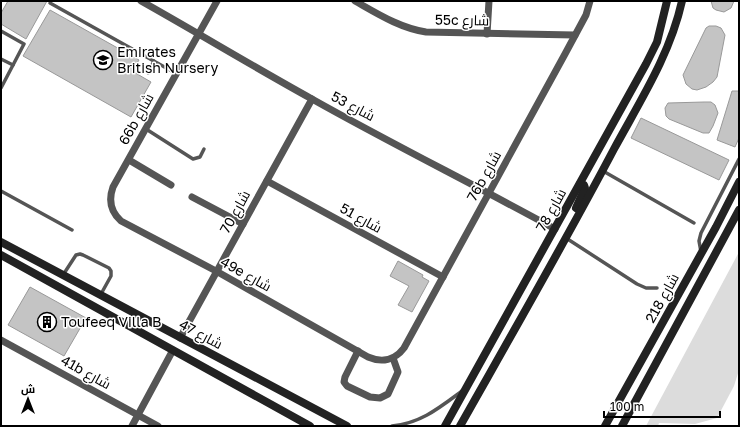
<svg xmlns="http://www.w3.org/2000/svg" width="740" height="427" font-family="'Golos Text',Cairo,sans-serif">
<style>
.green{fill:#dcdcdc}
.building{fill:#c4c4c4;stroke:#999}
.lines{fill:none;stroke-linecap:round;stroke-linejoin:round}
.lane{stroke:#555;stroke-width:3.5}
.street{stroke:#555;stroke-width:7}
.secondary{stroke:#222;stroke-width:8}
.labels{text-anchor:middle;stroke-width:3;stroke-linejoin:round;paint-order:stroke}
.street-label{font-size:14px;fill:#000;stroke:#fff}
.poi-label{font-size:14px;fill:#000;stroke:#fff;text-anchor:start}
</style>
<rect width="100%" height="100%" fill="#fff"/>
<!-- green -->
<polygon class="green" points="739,252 739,370 734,386 717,418 695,424 659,423 658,426 646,426"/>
<!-- building -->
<g class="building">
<polygon points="8,1 47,1 26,39 1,24 1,13"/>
<polygon points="711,1 734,1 731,8 724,12 716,10 713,8"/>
<polygon points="50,10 139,60 132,71 151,82 131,117 23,56"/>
<polygon points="709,26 716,26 721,28 725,35 717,77 713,82 706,87 697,90 692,89 686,84 683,75 706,28"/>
<polygon points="732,91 739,91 739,138 735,147 717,140"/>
<polygon points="704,102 711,102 715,105 718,113 713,126 709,133 703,133 669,119 666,116 665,108 668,103"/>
<polygon points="641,118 729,160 719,180 631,138"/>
<polygon points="398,261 423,275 422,277 429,281 412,312 398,305 409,286 390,276"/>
<polygon points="30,287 86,318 64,356 8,325"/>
</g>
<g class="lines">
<!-- lane -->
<g class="lane">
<polyline points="50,3 177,74"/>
<polyline points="1,31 24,44 1,88"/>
<polyline points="1,59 13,65"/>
<polyline points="148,73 154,61"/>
<polyline points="146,129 193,159 200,157 204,149"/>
<polyline points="603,171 694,223"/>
<polyline points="1,191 72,230"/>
<polyline points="566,238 637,284 646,288 657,288"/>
<polyline points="701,252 699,241 701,233 739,159"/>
<polyline points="63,275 76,255 80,254 83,255 109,268 111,271 111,276 101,294"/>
<path d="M392 426C421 423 439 408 462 391"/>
</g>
<!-- street -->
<g class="street">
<path d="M141 1C198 33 254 67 312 99 392 144 475 185 555 229"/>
<path d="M217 1 113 187C108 201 111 212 121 221L216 271 368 357C382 363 395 360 404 348L565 54 586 15 590 1"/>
<path d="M355 1C378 14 400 28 426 32L575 35"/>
<polyline points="487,34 489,1"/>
<polyline points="129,160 171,185"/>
<polyline points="267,181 443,277"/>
<polyline points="192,197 243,224"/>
<polyline points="180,338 312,99"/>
<polyline points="1,340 158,426"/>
<polyline points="358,351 345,377 344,382 347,386 370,397 380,398 388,394 398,372 393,358"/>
<polyline points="132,426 173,350"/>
</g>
<!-- secondary -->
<g class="secondary">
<polyline points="576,208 585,188 584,185 580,184"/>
<polyline points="1,242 347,426"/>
<polyline points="1,255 310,426"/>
<polyline points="445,426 646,64 657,42 667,1"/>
<path d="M460 426C512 334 565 242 614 149 640 101 670 55 682 1"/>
<polyline points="605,426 716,227 739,182"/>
<polyline points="622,426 739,210"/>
</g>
</g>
<!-- icons -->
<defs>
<g id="school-ring" transform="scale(1)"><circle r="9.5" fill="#fff" stroke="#000" stroke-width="1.5"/><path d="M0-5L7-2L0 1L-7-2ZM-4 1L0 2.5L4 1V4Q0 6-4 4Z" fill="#000"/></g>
<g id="building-ring" transform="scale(1)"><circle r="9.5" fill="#fff" stroke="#000" stroke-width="1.5"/><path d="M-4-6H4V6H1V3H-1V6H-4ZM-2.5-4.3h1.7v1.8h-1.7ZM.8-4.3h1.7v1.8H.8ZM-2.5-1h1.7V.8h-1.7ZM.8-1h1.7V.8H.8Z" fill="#000"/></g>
</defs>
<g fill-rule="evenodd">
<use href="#school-ring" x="103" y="60"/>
<use href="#building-ring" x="47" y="322"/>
</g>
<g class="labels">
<!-- street labels -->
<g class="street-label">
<text transform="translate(462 20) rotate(1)" y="5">55c شارع</text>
<text transform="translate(353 106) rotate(28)" y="5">شارع 53</text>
<text transform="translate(136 119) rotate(-61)" y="5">66b شارع</text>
<text transform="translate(484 176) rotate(-61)" y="5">76b شارع</text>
<text transform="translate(551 210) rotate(-61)" y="5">شارع 78</text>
<text transform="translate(235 212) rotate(-61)" y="5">شارع 70</text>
<text transform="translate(361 218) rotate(29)" y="5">شارع 51</text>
<text transform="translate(246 274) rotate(29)" y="5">49e شارع</text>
<text transform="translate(662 298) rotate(-61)" y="5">شارع 218</text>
<text transform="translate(201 334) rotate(28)" y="5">شارع 47</text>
<text transform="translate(86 372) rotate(29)" y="5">41b شارع</text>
</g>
<!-- poi labels -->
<g class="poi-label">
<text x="117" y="57">Emirates<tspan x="117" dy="16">British Nursery</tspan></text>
<text x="61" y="327">Toufeeq Villa B</text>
</g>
</g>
<!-- border -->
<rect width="740" height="427" fill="none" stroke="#000000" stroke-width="4"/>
<!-- north arrow -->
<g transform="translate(28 399)" stroke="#ffffff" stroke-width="3" paint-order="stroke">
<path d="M0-3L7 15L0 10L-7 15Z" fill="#000000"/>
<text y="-6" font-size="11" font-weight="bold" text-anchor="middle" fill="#000000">ش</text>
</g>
<!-- scale -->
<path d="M604 411v6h116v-6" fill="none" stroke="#000000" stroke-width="2"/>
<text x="610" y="411" font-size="12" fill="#000000" stroke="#ffffff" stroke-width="3" paint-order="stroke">100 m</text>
</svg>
